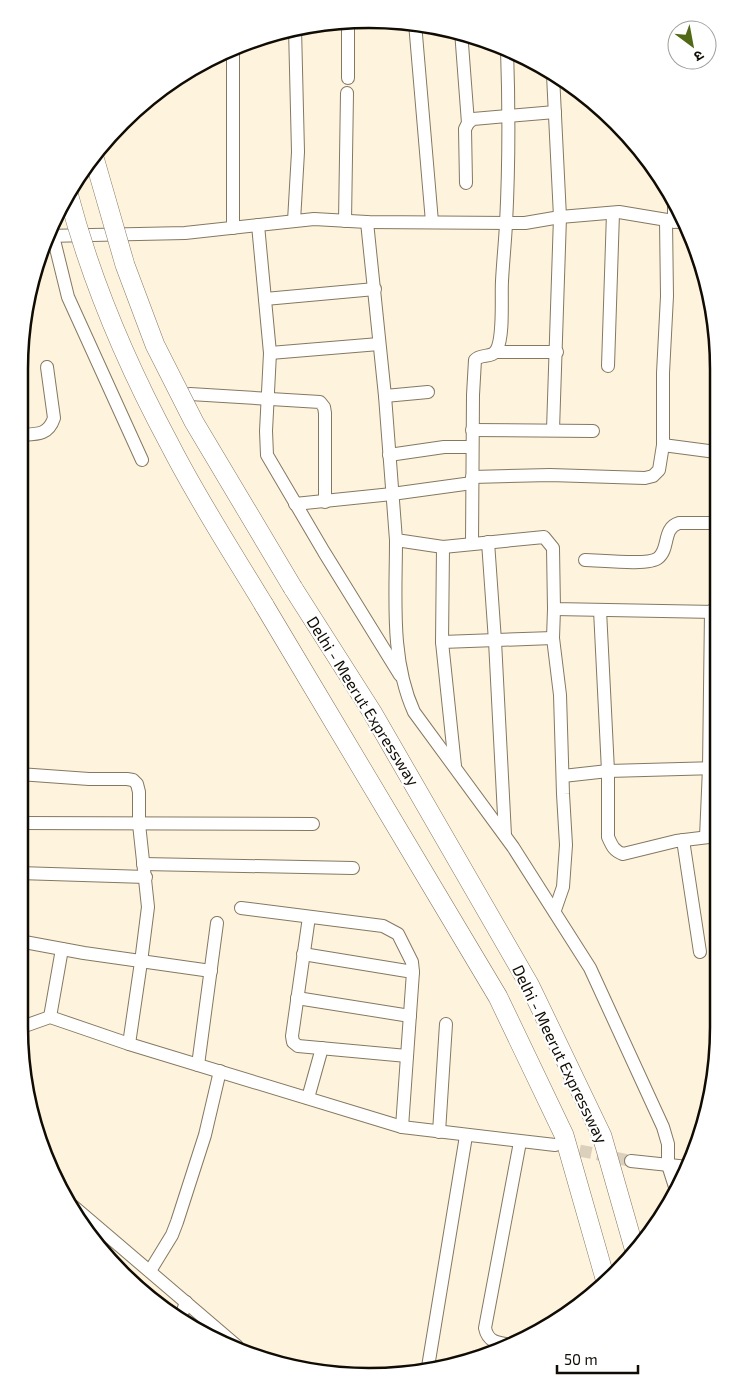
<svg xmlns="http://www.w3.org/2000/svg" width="737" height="1395" font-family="'Exo 2','Noto Sans Devanagari',sans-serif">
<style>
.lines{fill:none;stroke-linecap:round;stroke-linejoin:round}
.minor-tunnel{stroke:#dad0bc;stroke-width:12;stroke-dasharray:12 6;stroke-linecap:butt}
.minor-casing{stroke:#857861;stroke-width:14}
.highway-casing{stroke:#857861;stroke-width:20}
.minor{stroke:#fff;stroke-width:12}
.highway{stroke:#fff;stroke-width:19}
.highway-bridge-casing{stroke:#857861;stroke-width:20;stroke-linecap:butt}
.highway-bridge{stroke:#fff;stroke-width:19}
.labels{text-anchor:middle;stroke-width:4.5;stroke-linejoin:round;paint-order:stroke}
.street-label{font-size:16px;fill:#100c04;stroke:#fff}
.rim{fill:none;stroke:#100c04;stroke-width:2.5}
</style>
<rect width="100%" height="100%" fill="#fef3dd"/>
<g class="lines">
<!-- minor-tunnel -->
<polyline class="minor-tunnel" points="562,1147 631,1161"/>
<!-- minor casing -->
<g class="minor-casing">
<g id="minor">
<polyline points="348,21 348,78"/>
<polyline points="415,23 432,222"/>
<polyline points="461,31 468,123"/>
<polyline points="233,48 233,228"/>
<polyline points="553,75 560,217 553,430"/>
<polyline points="466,183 465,129 468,123 473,119 555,112"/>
<polyline points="674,204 674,222"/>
<polyline points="294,221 298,152 295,28"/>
<polyline points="345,221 347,93"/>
<polyline points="367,222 385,396 396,540 443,547 544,537 553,548 554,609 716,612"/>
<polyline points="258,225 270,353 266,431 267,455 324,552 400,675"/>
<polyline points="46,236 185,233 314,219 367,222 525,223 560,217 619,212 685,223"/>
<polyline points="53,236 68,297 142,460"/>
<polyline points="265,299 375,289"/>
<polyline points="495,352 557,352"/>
<polyline points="270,353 379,344"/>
<polyline points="608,366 613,213"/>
<polyline points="190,394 320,402 324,407 325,413 325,502"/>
<polyline points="385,396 428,392"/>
<polyline points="472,430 593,431"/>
<path d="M19 435C36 434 48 436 54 418L47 367"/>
<polyline points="663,445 716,452"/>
<polyline points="389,455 444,447 472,447"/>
<polyline points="472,477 550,475 645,478 653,476 659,470 663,445 663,373 667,296 666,221"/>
<polyline points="295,504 392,494 472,483"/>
<path d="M396 540C396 597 390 659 414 712L513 847 590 968 663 1127 668 1144V1165L676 1190"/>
<polyline points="488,542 495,641 505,835"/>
<path d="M472 544 473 395 475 360C481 353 493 359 497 349 504 335 501 298 502 281 503 262 505 243 506 224 509 166 509 107 507 49"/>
<polyline points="443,547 442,642 455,766"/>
<path d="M585 560C599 560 649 566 658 558 670 549 662 528 679 523H716"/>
<polyline points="554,609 553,638 560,695 563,794 566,845 563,887 555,910"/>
<path d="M600 610 608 771V837C612 846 614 851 623 854L676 841 717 836"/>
<polyline points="442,642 553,638"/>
<polyline points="19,774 89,779 127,779 133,780 137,784 139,792 139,824 148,907 141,962 129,1044"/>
<polyline points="563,776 608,771 717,768"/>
<polyline points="19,823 313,824"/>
<polyline points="706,837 709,768 711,611"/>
<polyline points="683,840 700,952"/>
<polyline points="143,864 353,868"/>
<polyline points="19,873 146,877"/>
<polyline points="241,908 383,926 398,934 412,962 413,972 402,1127"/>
<polyline points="309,917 292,1036 293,1042 298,1046 407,1056"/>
<polyline points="19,941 84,953 211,971"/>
<polyline points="303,954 413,972"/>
<polyline points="297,998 410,1016"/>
<polyline points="50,1017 62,949"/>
<polyline points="19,1028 50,1017 129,1044 402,1127 555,1145"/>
<polyline points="198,1065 217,923"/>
<polyline points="308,1098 322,1048"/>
<polyline points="439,1132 446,1024"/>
<polyline points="631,1161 688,1167"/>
<polyline points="73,1206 237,1346"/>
<polyline points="150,1271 172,1235 177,1222 205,1135 220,1071"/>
<polyline points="180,1320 186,1302"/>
<path d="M512 1345C499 1343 488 1343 485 1328L520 1142"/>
<polyline points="428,1367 466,1136"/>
</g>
</g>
<!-- highway casing -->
<g class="highway-casing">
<g id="highway">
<polyline points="293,588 372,712 530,986 602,1136 634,1248"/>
<polyline points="264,605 498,997 564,1135 606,1282"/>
</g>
</g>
<!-- minor -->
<use href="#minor" class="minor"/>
<!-- highway -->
<use href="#highway" class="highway"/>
<!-- highway-bridge casing -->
<g class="highway-bridge-casing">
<g id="highway-bridge">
<polyline points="93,154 125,265 155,345 194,422 293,588"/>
<path d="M68 193C91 281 127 365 170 445 198 500 232 552 264 605"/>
</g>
</g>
<!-- highway-bridge -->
<use href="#highway-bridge" class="highway-bridge"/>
</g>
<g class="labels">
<!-- street labels -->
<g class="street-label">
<text transform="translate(363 701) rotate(58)" y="6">Delhi - Meerut Expressway</text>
<text transform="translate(560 1054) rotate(64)" y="6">Delhi - Meerut Expressway</text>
</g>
</g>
<!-- crop -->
<path d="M0 0H737V1395H0ZM369 28H369A341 341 0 0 1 710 369V1027A341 341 0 0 1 369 1368H369A341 341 0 0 1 28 1027V369A341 341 0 0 1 369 28Z" fill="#fff" fill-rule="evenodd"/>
<path class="rim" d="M369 28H369A341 341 0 0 1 710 369V1027A341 341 0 0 1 369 1368H369A341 341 0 0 1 28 1027V369A341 341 0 0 1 369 28Z"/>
<!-- north arrow -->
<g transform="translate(692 45) rotate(148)"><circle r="24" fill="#ffffff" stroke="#9f9e9b"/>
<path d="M0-4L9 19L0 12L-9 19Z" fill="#516817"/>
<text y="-8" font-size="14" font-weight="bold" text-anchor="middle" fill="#100c04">उ</text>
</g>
<!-- scale -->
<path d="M557 1365v8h81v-8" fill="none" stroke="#100c04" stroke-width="2.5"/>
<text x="564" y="1365" font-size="15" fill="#100c04" stroke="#ffffff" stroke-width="4" paint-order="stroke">50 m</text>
</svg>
